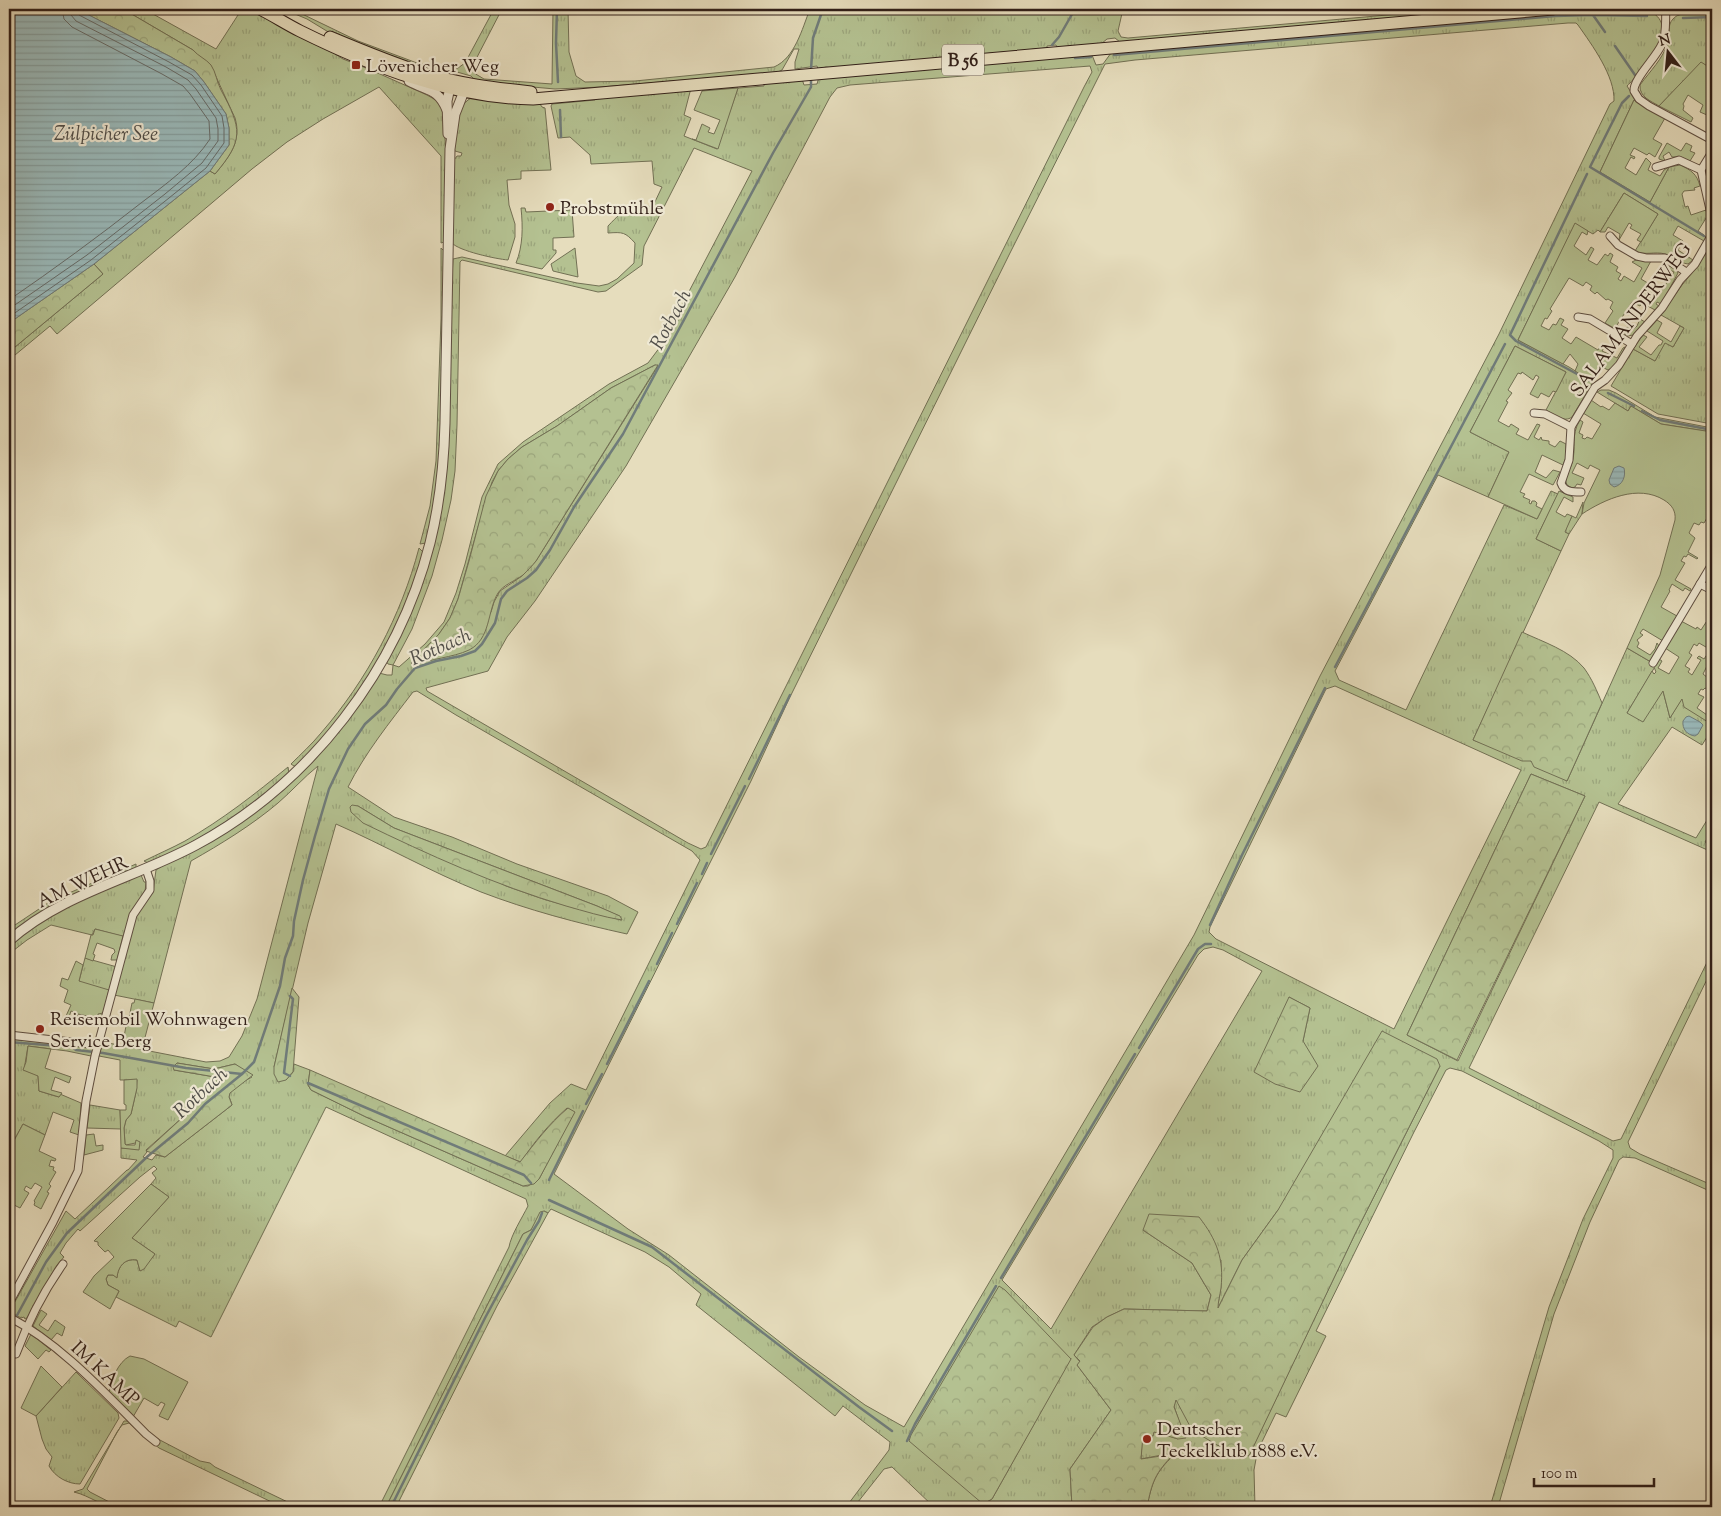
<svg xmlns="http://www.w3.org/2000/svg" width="1721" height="1516" font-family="'Sorts Mill Goudy',serif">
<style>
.grass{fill:url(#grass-tufts);stroke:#727054;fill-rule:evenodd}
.forest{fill:url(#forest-crowns);stroke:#727054}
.garden{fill:#b4c191;stroke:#727054}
.water{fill:url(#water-rules);stroke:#707c7a}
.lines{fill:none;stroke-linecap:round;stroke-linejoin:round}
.shore{stroke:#666c6a;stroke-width:1}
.stream{stroke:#707c7a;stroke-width:2.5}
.minor-casing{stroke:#5e4e41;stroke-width:9}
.tertiary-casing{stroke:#5e4e41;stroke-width:11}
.primary-casing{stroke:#311f18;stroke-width:13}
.minor{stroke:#efe9d4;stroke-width:7}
.tertiary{stroke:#efe9d4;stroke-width:9}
.primary{stroke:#e6ddbd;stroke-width:11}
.poi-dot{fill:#8f2418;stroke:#efe9d4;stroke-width:2}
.labels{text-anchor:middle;stroke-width:4.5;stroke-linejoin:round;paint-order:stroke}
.shield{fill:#efe9d4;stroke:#6a5c50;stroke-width:1}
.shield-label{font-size:18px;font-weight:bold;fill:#311f18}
.poi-label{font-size:19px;fill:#311f18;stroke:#efe9d4;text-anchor:start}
.street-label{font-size:19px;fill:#311f18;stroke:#efe9d4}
.water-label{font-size:20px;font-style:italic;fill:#504e49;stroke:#efe9d4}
</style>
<defs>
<pattern id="grass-tufts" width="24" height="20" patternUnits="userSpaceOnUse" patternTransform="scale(1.25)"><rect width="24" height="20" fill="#b4c191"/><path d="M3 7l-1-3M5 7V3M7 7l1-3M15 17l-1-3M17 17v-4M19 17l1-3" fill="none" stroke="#9ba57c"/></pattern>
<pattern id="forest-crowns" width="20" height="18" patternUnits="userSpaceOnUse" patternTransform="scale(1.25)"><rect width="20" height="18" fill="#b4c191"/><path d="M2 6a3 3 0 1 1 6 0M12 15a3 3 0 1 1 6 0" fill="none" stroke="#9ba57c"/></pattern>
<pattern id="water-rules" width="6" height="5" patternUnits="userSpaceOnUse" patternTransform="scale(1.25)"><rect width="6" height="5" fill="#9ababb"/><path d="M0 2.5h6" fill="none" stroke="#859fa0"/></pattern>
</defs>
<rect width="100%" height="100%" fill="#e6ddbd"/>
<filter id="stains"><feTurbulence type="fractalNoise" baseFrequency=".004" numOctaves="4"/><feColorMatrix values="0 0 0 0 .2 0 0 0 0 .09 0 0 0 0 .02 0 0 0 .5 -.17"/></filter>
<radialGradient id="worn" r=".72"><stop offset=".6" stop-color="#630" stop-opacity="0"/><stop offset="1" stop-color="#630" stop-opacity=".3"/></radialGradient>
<!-- grass -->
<g class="grass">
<path d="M123 9H144L216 49 238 15 228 9H247L321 45 343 59 371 70 427 95 441 103 443 106 446 155 444 242 441 243V156L379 87 323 119 287 142 252 169 57 334 50 326 9 360V352L103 274 94 264 210 171 215 174C229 157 242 141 235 118L211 66 198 56 193 50Z"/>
<path d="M270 9H290L298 12 358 41 417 63 450 70 458 68 465 63 494 9H502L474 63 473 68 474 73 484 79 552 84 553 9H568L569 52 576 76 585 82 635 81 774 67C795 58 802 29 810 9H1123L1118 31 1121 37 1128 38 1455 9H1499L1120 42 1115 38 1107 39 1101 44 1057 47 1056 45 1047 46V48L832 68 826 67 818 69 817 66 795 69V62L799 49H794L782 70 778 72 601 87 555 89 477 82 471 76 457 72 445 76 421 69 330 33 307 19 295 14Z"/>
<path d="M1586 11 1653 13C1680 30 1641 72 1627 86L1636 100H1634L1600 172 1650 202 1669 167 1680 165C1691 170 1697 174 1700 186L1694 188 1695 190 1684 191 1682 194 1685 207 1688 206 1691 215 1706 210 1708 215 1698 231 1704 235 1706 238 1704 241 1678 226 1673 235 1683 241 1678 250 1693 260 1688 264C1679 263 1673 256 1665 254 1655 251 1645 256 1635 251L1658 214 1624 193 1600 232 1598 230 1593 234 1575 224 1518 340 1569 367 1593 382 1572 417C1564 423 1554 415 1546 410L1566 372 1515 346 1470 432 1509 452 1488 497 1438 475 1335 671 1339 680 1406 710 1504 505 1537 519 1551 491 1558 494 1536 539 1561 551 1473 740 1531 761 1567 781 1627 648 1656 665 1627 713 1663 691 1670 718 1682 698 1708 721 1712 715V729L1702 745 1672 727 1618 804 1696 838 1712 812V830L1705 842 1712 846V852L1599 802 1469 1068 1613 1141 1621 1139 1712 952V969L1628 1142 1630 1148 1640 1154 1712 1185V1192L1635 1158 1623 1157 1619 1160 1590 1222 1554 1314 1498 1507H1490L1549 1307 1583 1219 1613 1158V1150L1599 1141 1462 1071 1450 1068 1446 1070 1414 1132 1316 1331 1326 1336 1286 1417 1276 1413 1259 1448 1256 1459 1254 1470 1255 1507H1147C1152 1482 1155 1473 1174 1455L1167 1454 1141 1459 1142 1442 1151 1443 1154 1431 1178 1439 1181 1427 1174 1406 1176 1399 1217 1445 1249 1455 1355 1234 1440 1066 1278 1210 1242 1260 1217 1310 1221 1287V1260L1143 1230 1192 1263 1211 1295 1207 1311 1124 1309 1107 1317 1092 1327 1074 1355 1080 1362 1077 1365 1111 1410 1070 1469 1072 1507H934L892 1467 884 1469 854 1507H846L889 1450 890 1442 843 1406 835 1416 696 1305 701 1294 669 1267 645 1252 551 1209 548 1213 544 1211 531 1230 523 1234 386 1507H379L509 1247C511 1235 522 1218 528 1206L526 1199 515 1194 326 1107 211 1337 179 1321 176 1327 116 1297 119 1291 108 1285 106 1279 108 1275H113L117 1277C118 1266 125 1258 137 1260L140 1271 155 1254 132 1238 169 1197 151 1184 156 1178 152 1173 157 1169 154 1166 140 1177 80 1231 78 1229 66 1243 60 1253 64 1257 57 1265 27 1318 25 1319 24 1317 21 1318 12 1313V1307L66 1211 75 1219 127 1170H128L137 1160 121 1158V1148L138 1149 140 1142 126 1145 125 1144 124 1128 126 1120 131 1114 136 1092 137 1080H120V1060L99 1056 103 1042 206 1062 220 1061 229 1057 242 1036 257 999 318 766C304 777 292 791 278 803 252 825 221 844 191 861L154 1003 114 995 135 915 153 892 156 870 269 799 379 673 387 675H392L393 665 388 664 386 661 439 521 453 259 462 257 577 283 599 286 608 284 617 279 634 263 635 243C625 232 623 232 608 233V226C627 206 627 208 653 206L662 187 654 184 652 161 591 164 590 155 570 137 558 138 551 106 552 104 595 100 598 96 691 88 684 115 691 118 684 136 717 149 738 88 702 91 764 86V82L802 79 804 85 817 84 819 77 1092 55 1096 65 1103 64 1111 53 1116 51ZM1568 23H1576L1578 25C1592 45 1615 76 1614 101L1610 104 1499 334 1320 676 1194 935 904 1427 865 1405 799 1357 669 1255 628 1229 554 1174 751 781 789 699 1010 253 1105 64 1135 60ZM1090 66 1092 72 1084 87 706 847 701 849 688 843 427 691 426 688 488 671 507 637 535 601 626 466 735 277 830 97 837 88 850 85ZM694 148 752 171 660 347 648 363 609 384 523 442 498 464 482 497 465 564 456 593 444 622 425 644 399 667 393 665 412 629 432 576 442 540 451 500 455 471 457 425 460 262 462 260 598 292 606 291 642 265 644 246ZM655 365 658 366 536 561 522 576 500 591 494 602 491 612 455 654 411 663 439 634 450 618 458 599 478 527 492 482 498 471 508 459 522 447 557 426 611 388ZM1335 686 1521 770 1394 1029 1216 939 1209 932 1210 927 1326 689ZM417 691 456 715 692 851 700 860 586 1090 571 1084 550 1103 505 1156 521 1162C534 1142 549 1124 567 1108L574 1112 539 1179 528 1186H523L366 1117 311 1090 308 1085 310 1070 294 1064 293 1072 286 1080 274 1067 308 923 336 824C384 845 431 872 481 892 528 910 577 923 627 934L638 912 608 896 517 864 452 837 394 817 348 787C365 753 390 722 413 692ZM1531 774 1585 796 1458 1061 1407 1035ZM358 806 394 828 597 906 619 916 621 920 546 900 506 886 350 807ZM1213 947 1223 950 1262 971 1051 1329 1002 1280 1198 955 1204 949ZM1289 997 1310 1008 1303 1041ZM177 1063 214 1069 235 1064 252 1077C245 1081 229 1088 229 1096 229 1097 232 1104 232 1105L165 1157 156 1155 152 1160 143 1157 147 1152 146 1150 221 1083 215 1077 174 1070ZM1071 1358 992 1499 983 1504Z"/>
<path d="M1687 13H1712V69L1701 63 1659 106C1651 101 1639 97 1640 85 1650 71 1663 59 1668 42 1670 34 1667 25 1673 19 1676 15 1682 14 1687 13Z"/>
<path d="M471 98 540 104 542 107 545 108 551 170 521 171V179L507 180 509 205 515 224V237L508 260C496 259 459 251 452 243L454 160 457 156H461L462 153 455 151 454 149C455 132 454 108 471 98Z"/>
<path d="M521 208H525L526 212 572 210 574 237 553 238V250H556V253L542 269 516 263C523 246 523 227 521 208Z"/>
<polygon points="1712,243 1712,424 1658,414 1611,386 1633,349 1655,361 1665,342 1673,347 1684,328 1661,315 1682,285 1697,267"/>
<polygon points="441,248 445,252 441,432 437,487 426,543 420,544 430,506 436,461 441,319"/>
<polygon points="575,248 578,277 553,271 551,264"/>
<polygon points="1601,390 1609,390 1616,393 1655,417 1712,428 1712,432 1661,424 1631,406 1628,411 1597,392"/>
<polygon points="1583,502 1582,514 1569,534 1564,532 1572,516 1576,518"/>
<path d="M419 548 423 552C405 615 374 674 333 726 322 740 309 752 297 766H294L291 764C301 754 312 744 321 733 367 680 401 616 419 548Z"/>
<path d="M288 767 289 773C246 811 201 841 148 863L144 861C158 854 172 848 185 841 222 820 255 794 288 767Z"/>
<polygon points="136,864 136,868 57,904 53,900"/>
<path d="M141 875 144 882H146L145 892 133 909 125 937 95 929 92 935 51 925 27 940 9 954V946C47 912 95 894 141 875Z"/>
<polygon points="48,903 49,908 9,936 9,929"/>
<polygon points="85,958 117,967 100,1024 97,1021 98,1014 79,981"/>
<polygon points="9,1039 92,1047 93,1049 91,1056 67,1051 28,1046 24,1070 38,1075 39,1091 59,1097 60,1094 81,1103 79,1135 70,1132 74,1120 53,1112 45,1135 23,1124 13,1142 9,1140"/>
<polygon points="90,1105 120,1110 121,1129 87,1128"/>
<polygon points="94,1134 96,1146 103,1145 103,1150 84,1155 86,1135"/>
<path d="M76 1372 118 1413 119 1418 80 1484C68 1484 55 1477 49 1466L52 1457 46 1449 42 1439 36 1416Z"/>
<path d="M124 1421H130L158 1439 200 1461 210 1463 215 1467 298 1507H282L159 1448 129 1423 122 1425 117 1432 87 1489 90 1492 119 1507C101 1507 91 1496 74 1492L83 1489Z"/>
</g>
<!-- forest -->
<g class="forest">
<path d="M77 9H123L193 50C198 56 206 59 211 65 216 72 217 83 221 90 242 129 244 140 215 174L210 171 229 145V128L226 114 204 82 195 71 171 57Z"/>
<polygon points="94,264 103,274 9,352 9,323"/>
<path d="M655 365H658L536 561C532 566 527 571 523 575 515 581 503 585 498 593 487 611 491 639 469 650 452 658 431 658 414 666L411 663 439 634 450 618 458 599 469 561 486 496 498 471 508 459 522 447 557 426 611 388Z"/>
<path d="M1522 632C1543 642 1569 650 1584 668 1592 679 1597 691 1602 703L1567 781 1534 767 1531 761H1522L1473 740Z"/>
<polygon points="1531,774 1585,796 1457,1060 1407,1035"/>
<path d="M352 805 358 806 394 828 597 906 620 916 622 920C603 917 584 911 566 906 495 885 429 855 363 823L351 812 350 807Z"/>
<polygon points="292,988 299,997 293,1072 286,1080 278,1082 274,1074 274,1067"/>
<polygon points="1289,997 1310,1008 1303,1041 1318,1066 1300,1092 1275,1084 1254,1072"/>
<path d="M1382 1031 1437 1059 1440 1066 1355 1234 1249 1456 1217 1445 1192 1430 1176 1400 1174 1407 1186 1438 1178 1439 1154 1432 1153 1436 1143 1435 1141 1459 1174 1454C1155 1473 1152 1482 1147 1507H1072L1070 1469 1111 1410 1077 1365 1080 1361 1074 1355 1093 1327 1107 1317 1124 1309 1207 1311 1211 1295 1192 1263 1143 1230 1149 1214 1199 1217C1217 1240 1224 1259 1221 1288 1220 1295 1218 1302 1218 1308L1242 1260 1278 1210Z"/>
<polygon points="177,1063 214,1069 235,1064 253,1075 230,1093 229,1097 232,1105 165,1157 146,1151 220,1083 215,1077 174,1070 173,1067"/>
<path d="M310 1070 520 1162C535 1143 549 1124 568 1108L575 1112 539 1179 534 1184 523 1186 366 1117 311 1090 308 1085Z"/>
<polygon points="544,1211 548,1213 497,1306 396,1507 386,1507 523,1234 531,1230 540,1212"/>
<polygon points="999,1286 1005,1290 1071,1359 992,1499 983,1504 909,1441 911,1435"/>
</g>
<!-- garden -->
<g class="garden">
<polygon points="1701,62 1712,69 1712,105 1707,115 1700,112 1703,105 1688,95 1683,104 1684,106 1683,110 1693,118 1691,122 1659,106"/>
<polygon points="738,88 718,149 692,139 696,140 702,124 710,128 708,132 714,134 720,120 694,110 702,91"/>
<polygon points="1634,100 1665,118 1653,139 1662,144 1655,157 1649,153 1647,155 1634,148 1630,155 1635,157 1634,159 1631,157 1625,168 1636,175 1646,158 1651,163 1648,170 1660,176 1664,170 1669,167 1650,202 1600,172"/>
<polygon points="1667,143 1681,151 1686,143 1692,146 1690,151 1695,153 1690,161 1679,157 1672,157 1669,152 1663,156 1665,161 1659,159 1659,157"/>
<polygon points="1624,193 1658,214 1641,242 1637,240 1641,234 1630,228 1632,225 1629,223 1619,240 1620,234 1608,227 1605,232 1600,232"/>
<path d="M1575 223 1588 231 1587 235 1582 232 1574 246 1586 255 1591 247 1594 249 1588 260 1597 265 1605 254 1608 256 1610 253 1613 255 1610 262 1618 267 1616 271 1621 274 1618 279 1621 281 1624 276 1634 282 1642 268 1632 262 1636 260 1651 261 1641 279 1661 291 1674 272 1668 269 1669 266 1675 268 1678 273 1661 304 1657 302 1656 304 1659 306 1655 310 1642 303 1640 306 1632 302 1617 325 1625 330 1627 327 1633 330 1637 326 1640 319 1645 322 1633 335 1628 336 1605 323 1613 311 1610 308 1613 302 1608 299 1606 300 1597 292 1595 294 1590 290 1592 286 1586 282 1583 286 1569 278 1550 309 1552 311 1547 319 1545 318 1541 326 1549 330 1553 324 1556 325 1560 318 1564 320 1561 325 1568 329 1562 338 1571 344 1576 337 1598 350 1602 344 1605 346 1602 351 1617 358 1623 348 1625 347C1622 355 1617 366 1608 370L1602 367 1593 382 1575 371 1578 364 1570 354 1563 364 1518 340Z"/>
<polygon points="1657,320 1662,323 1657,333 1671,342 1680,326 1684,328 1673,347 1665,343 1655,361 1633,349 1643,335 1647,337 1639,347 1651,355 1659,345 1661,345 1663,341 1647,331"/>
<polygon points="1515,346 1566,372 1556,392 1553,391 1549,397 1541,393 1538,398 1530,394 1539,377 1536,375 1533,380 1522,372 1521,374 1518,373 1508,390 1512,393 1506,401 1508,402 1498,421 1509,427 1511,424 1519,429 1516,434 1528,440 1537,424 1540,425 1534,437 1539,440 1541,437 1542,440 1549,441 1549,444 1555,447 1560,441 1566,444 1566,457 1563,465 1542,455 1535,472 1546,478 1553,470 1560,472 1553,485 1529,474 1520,492 1525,494 1523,497 1530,500 1529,503 1531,504 1532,501 1535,501 1537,503 1536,506 1542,509 1537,519 1488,497 1509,452 1470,432"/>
<path d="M1591 400 1601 407 1602 406 1609 410 1615 403 1628 411 1631 406 1661 424 1712 432V495L1707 504 1712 507V513L1709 519 1707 518 1704 523 1701 522 1699 525 1694 523 1689 533 1695 538 1688 552 1698 558 1697 559 1688 554 1686 557 1684 556 1681 561 1685 563 1675 580 1691 589 1690 591 1685 588 1683 591 1672 584 1669 590 1670 591 1661 607 1677 616 1669 629 1668 630 1663 641 1643 629 1640 633 1643 635 1637 640 1639 643 1637 647 1650 655 1655 649 1657 643 1659 646 1651 662 1627 648 1660 575 1675 520C1676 511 1672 505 1664 500 1638 484 1605 499 1582 514L1584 503 1600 470 1590 465 1588 469 1577 463 1572 473 1584 478 1581 485 1577 484 1575 487 1572 488 1567 485C1563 476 1570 471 1572 463 1577 447 1570 436 1580 420L1583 422 1579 433 1583 435 1582 438 1585 439 1587 437 1592 439 1601 424 1583 413Z"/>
<polygon points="1559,491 1573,497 1573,502 1564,497 1556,512 1565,517 1567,514 1572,516 1565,532 1569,534 1561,551 1536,539"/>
<polygon points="1712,613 1712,649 1711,650 1699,643 1697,646 1694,644 1689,653 1692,655 1685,666 1690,669 1688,672 1692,675 1701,660 1697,658 1699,656 1704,659 1708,653 1709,654 1706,659 1709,660 1712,657 1712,659 1708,664 1703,674 1708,678 1710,675 1712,676 1711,685 1712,686 1709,690 1705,688 1703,690 1701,689 1698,694 1704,697 1697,708 1707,715 1712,709 1712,715 1708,722 1684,707 1682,699 1670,718 1663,691 1643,722 1627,713 1652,671 1654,674 1656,672 1654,667 1659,659 1662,661 1658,668 1669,674 1679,657 1665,648 1681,621 1696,629 1697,627 1701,630"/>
<polygon points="95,929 123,936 117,960 111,960 112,955 115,952 114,949 97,943 93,954 95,955 93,961 85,958 91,935 93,935"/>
<polygon points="76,961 83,965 79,981 109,990 103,1013 98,1014 97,1021 86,1020 87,1016 78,1014 77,1018 75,1017 76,1013 71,1011 69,1017 66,1016 71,1005 64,1002 68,990 60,986 62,978 68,980"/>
<polygon points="135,999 154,1003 142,1049 124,1046 125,1042 123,1042 126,1026 128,1026 129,1022 131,1022 131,1019 129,1018 132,1003 134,1003"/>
<polygon points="28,1046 51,1049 45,1068 71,1077 69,1083 55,1077 51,1090 62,1093 59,1097 39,1091 38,1076 23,1070 26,1062"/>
<polygon points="137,1079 137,1088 131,1114 126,1120 124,1128 125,1144 126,1145 135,1145 136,1140 140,1142 139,1150 121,1148 120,1110 126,1110 126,1105 124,1104 124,1080"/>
<polygon points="23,1124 45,1135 39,1151 56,1159 55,1161 51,1160 49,1166 54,1167 53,1170 56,1172 49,1184 51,1186 47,1192 49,1193 41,1209 34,1205 35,1202 34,1201 42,1187 35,1183 31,1189 26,1186 24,1190 29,1193 20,1208 10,1203 9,1204 9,1150"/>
<path d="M151 1184 169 1197 132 1238 155 1254 144 1269 140 1271 137 1260C125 1258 118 1266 117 1278L113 1275H108L106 1279 108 1285 119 1291 110 1309 83 1292 94 1276 114 1257 108 1250 105 1252 98 1245V1242L94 1241Z"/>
<polygon points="41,1310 47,1314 39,1325 48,1331 55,1320 65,1327 62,1336 57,1333 51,1340 33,1326"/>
<polygon points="31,1334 51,1350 49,1352 46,1350 38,1359 25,1346"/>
<path d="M130 1356 144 1359 188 1382 168 1420 159 1416 165 1404 161 1402 158 1406 144 1398 133 1417 109 1393C111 1380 118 1362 130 1356Z"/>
<polygon points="41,1366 62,1387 36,1416 21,1408"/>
</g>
<!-- water -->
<g class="water">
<polygon points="9,9 77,9 171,57 195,71 204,82 226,114 229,128 229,145 210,171 94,264 9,323"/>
<path d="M1619 466 1624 468C1626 476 1623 485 1614 487L1610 484 1609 480 1614 468Z"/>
<path d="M1689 716 1700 722 1703 725 1698 734 1695 736C1687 735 1682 729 1683 721L1686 717Z"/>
</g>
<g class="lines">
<!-- shore -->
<g class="shore">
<path d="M9 300C54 269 98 237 141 203 166 184 193 165 210 139L209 121 190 94 183 86 162 74 72 27 64 19 62 9"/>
<polyline points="9,309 87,255 165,194 202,163 218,141 218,129 216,118 196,89 188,80 166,67 76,21 71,15 70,9"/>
<polyline points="9,317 91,260 169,198 206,168 224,143 224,128 222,116 201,85 192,75 169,62 79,15 76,9"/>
</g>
<!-- stream -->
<g class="stream">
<polyline points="557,9 556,43 558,82"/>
<polyline points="1593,15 1605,32"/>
<polyline points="1683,18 1712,17"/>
<polyline points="1052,45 1059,37 1075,9"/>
<polyline points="1615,46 1635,75"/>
<polyline points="1114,55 1555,16 1593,15 1647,16"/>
<polyline points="1075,58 1091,57"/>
<polyline points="811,70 813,38 823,9"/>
<polyline points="1629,96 1622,103 1590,167 1704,236"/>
<polyline points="560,110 561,137"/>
<polyline points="1587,174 1510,335 1516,341 1590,381"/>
<polyline points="1608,393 1634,406"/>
<polyline points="1642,411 1660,420 1712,430"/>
<polyline points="1335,667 1505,344"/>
<polyline points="749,779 790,695"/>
<polyline points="711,854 745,786"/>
<polyline points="702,874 707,863"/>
<polyline points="677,924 697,883"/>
<polyline points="1210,925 1242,855 1325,688"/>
<polyline points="657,964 672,933"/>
<polyline points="9,1042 72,1047 76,1050 103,1053 186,1068 242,1074"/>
<polyline points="1139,1048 1198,949 1205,944 1211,944"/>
<polyline points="607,1064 649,981"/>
<polyline points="290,1076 284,1073 293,999 290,996"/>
<polyline points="308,1083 524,1175 531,1183"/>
<polyline points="586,1104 602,1074"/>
<polyline points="549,1180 583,1111"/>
<polyline points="549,1200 652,1247 859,1407 892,1431"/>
<polyline points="1001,1278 1135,1054"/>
<polyline points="9,1330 46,1262 67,1233 148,1156 188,1123 205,1104 242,1074 254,1062 280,986 285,958 293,936 294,921 303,880 315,836 329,789 348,749 365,724 386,705 397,689 415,668 436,661 461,656 475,651 482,644 495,623 501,599 507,591 527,578 536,570 550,550 574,507 623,434 773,153 811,87 811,78"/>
<polyline points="907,1441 915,1424 996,1286"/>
<polyline points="391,1507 485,1318 527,1240 539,1221 542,1213"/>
</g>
<!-- minor casing -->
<g class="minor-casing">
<g id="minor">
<path d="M1666 9C1665 20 1667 34 1662 44 1656 58 1633 79 1634 91L1639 99 1649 106 1712 140"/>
<polyline points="1656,167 1679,160 1701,170"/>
<polyline points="1610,236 1618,245 1637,256 1646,258 1665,258 1686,272"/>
<polyline points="1578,317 1590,319 1632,344"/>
<polyline points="1534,413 1545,414 1571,427"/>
<path d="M1581 492C1572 492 1564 492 1561 483L1569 460 1571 427 1595 387 1605 380 1619 365 1637 336 1662 308 1680 280 1695 264 1711 236V214L1701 170 1712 152"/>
<polyline points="1700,584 1712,590"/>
<polyline points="1653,663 1712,564"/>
<polyline points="9,1035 98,1045"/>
<polyline points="9,1303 53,1222 78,1171 86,1101 95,1056 133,915 150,890 150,881 146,869"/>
<path d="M9 1317C61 1344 105 1393 146 1434L156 1442"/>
<path d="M16 1354C28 1322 43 1292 63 1264"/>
</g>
</g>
<!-- tertiary casing -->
<g class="tertiary-casing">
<g id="tertiary">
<path d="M409 81C427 91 438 88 447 110"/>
<polyline points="448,134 447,101 451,83"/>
<path d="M9 941C61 894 135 878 196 845 311 783 398 669 430 543 440 503 444 463 445 423L450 149 455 114 466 86"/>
</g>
</g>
<!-- primary casing -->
<g class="primary-casing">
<g id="primary">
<path d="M260 9C274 16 286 24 300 31 373 67 451 98 533 99L1553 9"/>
<path d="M330 37C361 50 392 63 424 73 459 84 495 88 531 92"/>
</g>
</g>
<!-- minor -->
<use href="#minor" class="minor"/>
<!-- tertiary -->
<use href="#tertiary" class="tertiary"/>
<!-- primary -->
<use href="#primary" class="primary"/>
</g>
<!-- markers -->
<g class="poi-dot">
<rect x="351" y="60" width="10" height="10" rx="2.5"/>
<circle cx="550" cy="207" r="5"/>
<circle cx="40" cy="1029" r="5"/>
<circle cx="1147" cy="1439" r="5"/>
</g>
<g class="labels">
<!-- shield labels -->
<rect class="shield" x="942" y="44.5" width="42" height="31" rx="4"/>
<g class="shield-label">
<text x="963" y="66">B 56</text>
</g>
<!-- poi labels -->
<g class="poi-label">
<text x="366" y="72">Lövenicher Weg</text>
<text x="560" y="214">Probstmühle</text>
<text x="50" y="1025">Reisemobil Wohnwagen<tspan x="50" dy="22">Service Berg</tspan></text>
<text x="1157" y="1435">Deutscher<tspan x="1157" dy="22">Teckelklub 1888 e.V.</tspan></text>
</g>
<!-- street labels -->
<g class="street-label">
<text transform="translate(1630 319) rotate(-53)" y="7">SALAMANDERWEG</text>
<text transform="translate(82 881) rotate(-25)" y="7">AM WEHR</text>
<text transform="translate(106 1373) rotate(43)" y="7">IM KAMP</text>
</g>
<!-- water labels -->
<g class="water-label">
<text x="106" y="140">Zülpicher See</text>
<text transform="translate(670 319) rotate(-62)" y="7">Rotbach</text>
<text transform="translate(440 646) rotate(-24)" y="7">Rotbach</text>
<text transform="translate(200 1092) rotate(-43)" y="7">Rotbach</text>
</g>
</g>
<!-- margin -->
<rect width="1721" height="1516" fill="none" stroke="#e6ddbd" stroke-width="30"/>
<rect x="10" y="10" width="1701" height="1496" fill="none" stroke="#311f18" stroke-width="2.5"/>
<rect x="15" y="15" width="1691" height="1486" fill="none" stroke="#311f18"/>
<!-- north arrow -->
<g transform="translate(1668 52) rotate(344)" stroke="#efe9d4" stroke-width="4" paint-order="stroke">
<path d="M0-4L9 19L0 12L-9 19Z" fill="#311f18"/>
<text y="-8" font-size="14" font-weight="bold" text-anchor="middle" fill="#311f18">N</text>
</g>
<!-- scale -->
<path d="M1534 1478v8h120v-8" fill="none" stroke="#311f18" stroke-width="2.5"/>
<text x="1541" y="1478" font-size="15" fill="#311f18" stroke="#efe9d4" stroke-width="4" paint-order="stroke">100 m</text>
<rect width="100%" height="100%" filter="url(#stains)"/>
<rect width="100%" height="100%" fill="url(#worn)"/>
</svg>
